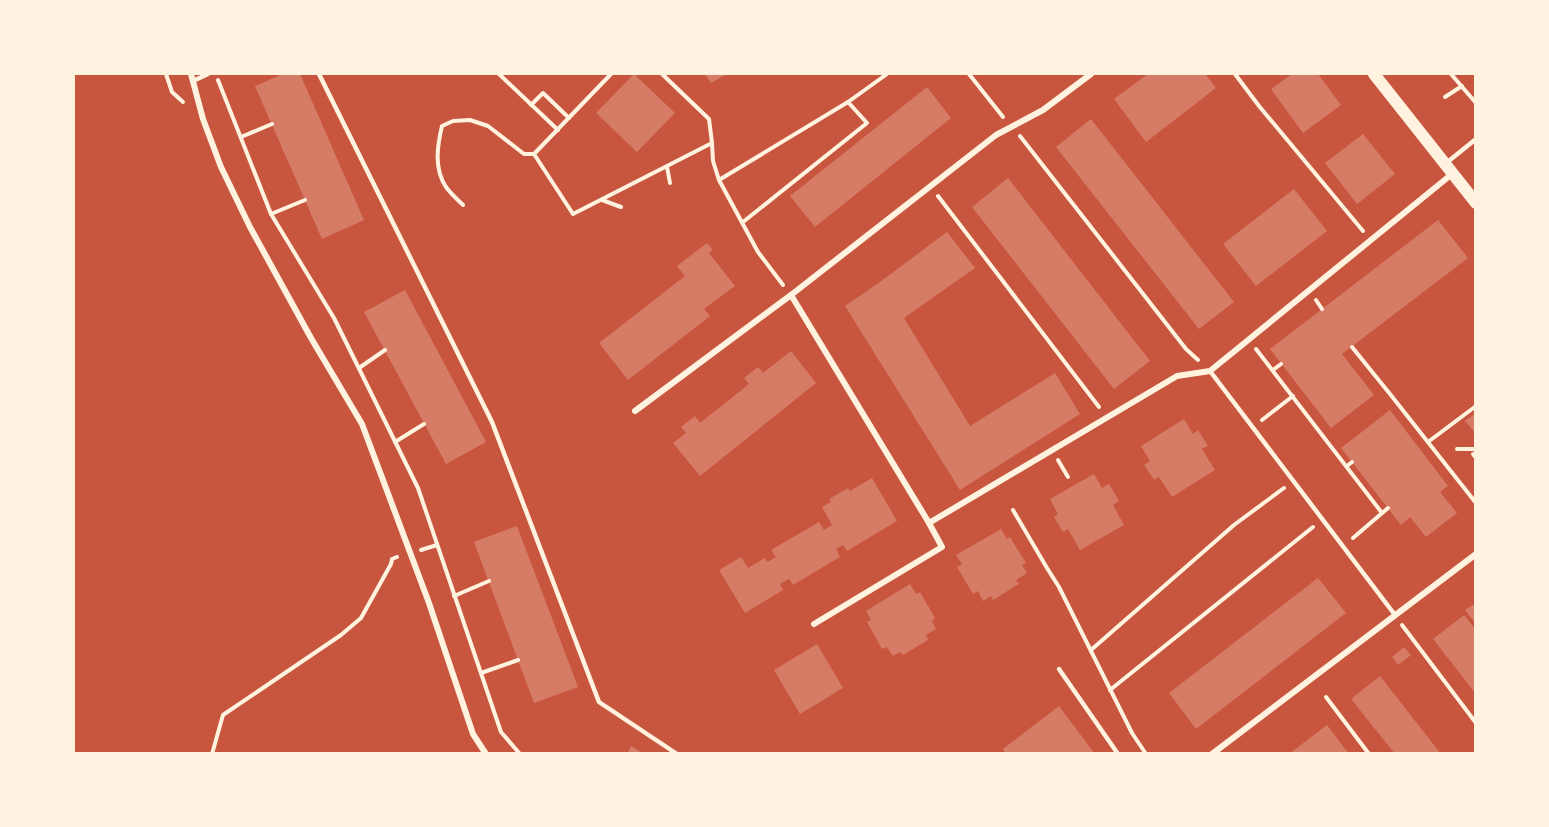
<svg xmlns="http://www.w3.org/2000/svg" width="1549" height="827" font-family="'Work Sans',sans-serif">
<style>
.building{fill:#d67c66}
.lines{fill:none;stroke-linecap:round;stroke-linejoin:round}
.path{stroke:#fff3e0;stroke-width:4}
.service{stroke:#fff3e0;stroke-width:4.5}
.minor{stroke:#fff3e0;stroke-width:6}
.secondary{stroke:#fff3e0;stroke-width:12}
</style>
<rect width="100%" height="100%" fill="#c8553d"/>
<!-- building -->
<g class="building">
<polygon points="283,74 300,74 364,220 322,239 255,86"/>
<polygon points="634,74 675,113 637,152 596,113"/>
<polygon points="705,74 727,74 711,83"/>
<polygon points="1148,74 1205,74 1216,88 1146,142 1114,99"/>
<polygon points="1292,74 1318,74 1341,105 1303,133 1271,89"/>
<polygon points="927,87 951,118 815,227 790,196"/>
<polygon points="1091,119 1234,302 1199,329 1056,147"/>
<polygon points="1363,134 1395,174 1357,204 1325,163"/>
<polygon points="1008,178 1150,361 1114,389 972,207"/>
<polygon points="1294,189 1327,231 1256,286 1223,244"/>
<polygon points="1438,220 1468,258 1342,354 1374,395 1331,428 1270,349"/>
<polygon points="947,232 975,268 904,318 970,426 1055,373 1080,414 960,490 845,306 880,282"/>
<polygon points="707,243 713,250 709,253 735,286 704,309 710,316 628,380 599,343 685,276 677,266"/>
<polygon points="405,290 486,442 446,464 364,312"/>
<polygon points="791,351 816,383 700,476 673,443 686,433 681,427 695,416 700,423 749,384 744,378 758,367 763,373"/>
<polygon points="1390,410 1448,486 1440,492 1457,513 1426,537 1410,517 1401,525 1341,448"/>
<polygon points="1476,413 1476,434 1465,421"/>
<polygon points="1184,419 1193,434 1198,430 1208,446 1202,449 1215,470 1172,497 1159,477 1154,480 1144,465 1150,461 1141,446"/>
<polygon points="1094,474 1102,488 1109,484 1119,501 1113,505 1124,525 1080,550 1068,529 1063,532 1054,517 1058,514 1050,499"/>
<polygon points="872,478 897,521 847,551 843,545 836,549 840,557 793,585 789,579 780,584 783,590 745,613 719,570 741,557 748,568 765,558 767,562 776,557 771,550 819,522 824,530 832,525 822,507 831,502 829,499 848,488 850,491"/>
<polygon points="517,526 578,687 534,703 474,542"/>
<polygon points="1001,529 1007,539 1010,537 1026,563 1022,565 1027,573 1016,580 1019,584 993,600 991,596 983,601 978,591 973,594 957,567 962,564 956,555"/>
<polygon points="1318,578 1346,613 1196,729 1169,693"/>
<polygon points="910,584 916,594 920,592 935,618 932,621 936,629 926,635 928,640 903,655 900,652 893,656 887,647 882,649 867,622 871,620 866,611"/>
<polygon points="1476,603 1476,624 1465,610"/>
<polygon points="1464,615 1476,630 1476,694 1433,639"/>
<polygon points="817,644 843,688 800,714 774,670"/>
<polygon points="1404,647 1411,655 1398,665 1392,657"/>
<polygon points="1380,676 1423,731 1441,754 1395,754 1351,699"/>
<polygon points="1059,706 1095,754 1006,754 1003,749"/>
<polygon points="1327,725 1349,754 1289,754"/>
<polygon points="631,746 644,754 627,754"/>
</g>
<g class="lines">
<!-- path -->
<g class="path">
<polyline points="166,74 172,92 183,102"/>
<polyline points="499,74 558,130"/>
<polyline points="611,74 534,154 573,214 712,143"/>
<polyline points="662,74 709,119 712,143 713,161 719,180 758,252 783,285"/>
<polyline points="969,74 1003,117"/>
<polyline points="1235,74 1259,106 1363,231"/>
<polyline points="1451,74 1476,103"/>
<polyline points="218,80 271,214 334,318 418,488 501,732 520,754"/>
<polyline points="1445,97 1462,86"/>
<polyline points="531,105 543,93 569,118"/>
<polyline points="1020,136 1186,349 1198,360"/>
<polyline points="241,137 272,124"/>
<polyline points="667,167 670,183"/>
<polyline points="719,180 848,102 887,74"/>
<polyline points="938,196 1099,407"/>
<polyline points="602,200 621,207"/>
<path d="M463 205C458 200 451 194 446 187 434 169 437 147 442 126L453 121 470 120 488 126 524 154H534"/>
<polyline points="271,214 305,200"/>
<polyline points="743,222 867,123 848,102"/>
<polyline points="1316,300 1322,309"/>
<polyline points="1352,347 1390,394 1476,503"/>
<polyline points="1256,349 1382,513"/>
<polyline points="359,368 385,350"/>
<polyline points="1273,370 1281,364"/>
<polyline points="1262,420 1293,396"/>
<polyline points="395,442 424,424"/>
<polyline points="1428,442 1476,406"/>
<polyline points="1457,449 1476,449"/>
<polyline points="1473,454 1476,458"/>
<polyline points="1058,460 1068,477"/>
<polyline points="1347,466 1352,462"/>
<polyline points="1013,510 1047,568 1059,587 1132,733 1146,754"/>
<polyline points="1353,538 1388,508"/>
<polyline points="421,550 437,545"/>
<polyline points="454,596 489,581"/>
<polyline points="1402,625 1476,723"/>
<polyline points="1091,650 1234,525 1284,488"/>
<polyline points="481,673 518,660"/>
<polyline points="1110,690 1313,527"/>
<polyline points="1326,697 1369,754"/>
<polyline points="212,754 223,715 341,635 361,618 391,564 392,559 397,557"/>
</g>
<!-- service -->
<g class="service">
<polyline points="319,74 492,422 599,702 677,754"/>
<polyline points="193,81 208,74"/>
<polyline points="1445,164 1476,139"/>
<polyline points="1210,371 1395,615"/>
<polyline points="1059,669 1118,754"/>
</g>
<!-- minor -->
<g class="minor">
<polyline points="191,74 203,119 221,167 250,227 311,338 362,424 429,603 473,734 486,754"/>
<polyline points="635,411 791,295"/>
<polyline points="929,523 791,295 996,135 1043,110 1091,74"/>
<polyline points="814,624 942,547 929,523 1177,376 1210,371 1452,174"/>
<polyline points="1212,754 1476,554"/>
</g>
<!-- secondary -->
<polyline class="secondary" points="1374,74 1476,203"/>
</g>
<!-- border -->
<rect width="1549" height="827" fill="none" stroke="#fff3e0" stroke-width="150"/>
</svg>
